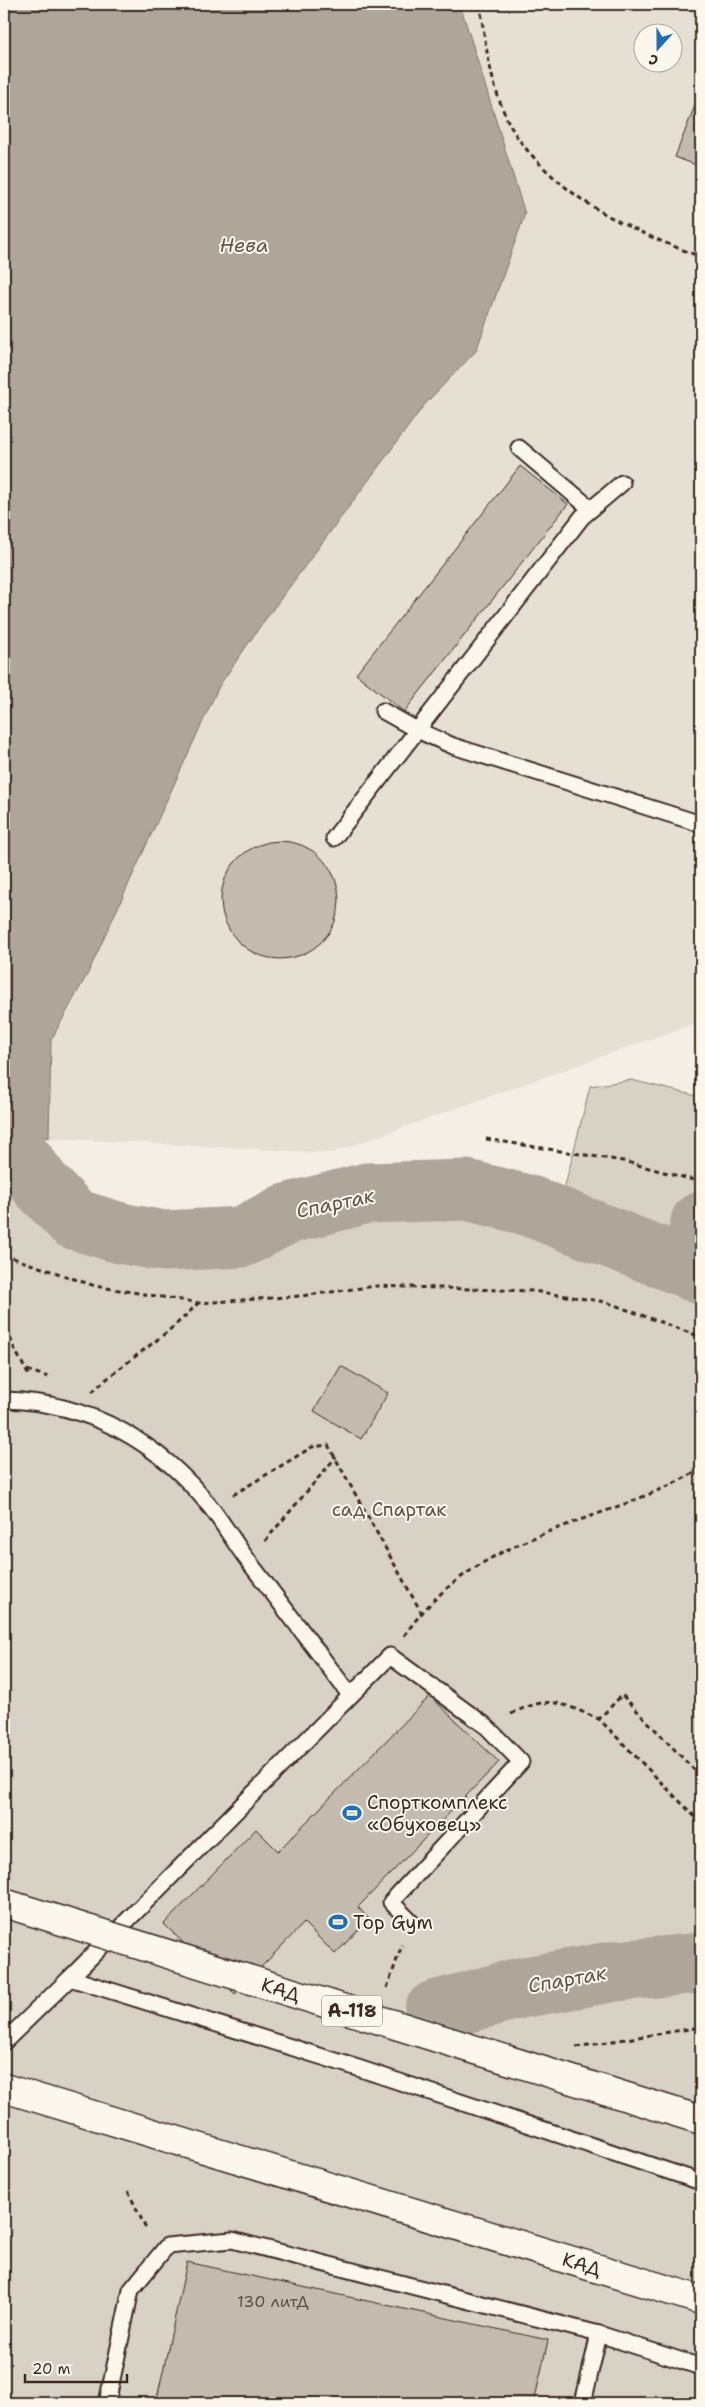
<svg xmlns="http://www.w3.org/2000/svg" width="705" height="2407" font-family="'Shantell Sans',sans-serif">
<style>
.built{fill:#e5dfd4;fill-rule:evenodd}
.green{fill:#d8d1c6;stroke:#8a7e72}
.water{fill:#afa69a;stroke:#817468}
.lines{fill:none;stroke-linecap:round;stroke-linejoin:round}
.river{stroke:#afa69a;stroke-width:61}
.building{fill:#c3bbb0;stroke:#3b2a1e}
.service-casing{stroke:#3b2a1e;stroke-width:19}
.motorway-casing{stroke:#3b2a1e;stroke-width:31}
.path{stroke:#3b2a1e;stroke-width:3;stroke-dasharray:5 4;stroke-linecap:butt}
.service{stroke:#fbf7ec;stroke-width:15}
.motorway{stroke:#fbf7ec;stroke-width:28}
.motorway-bridge-casing{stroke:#3b2a1e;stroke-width:31;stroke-linecap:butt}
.motorway-bridge{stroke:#fbf7ec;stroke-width:28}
.labels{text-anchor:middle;stroke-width:4;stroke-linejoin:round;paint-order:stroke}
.number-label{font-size:16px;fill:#5d4e42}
.shield{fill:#fbf7ec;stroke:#75685c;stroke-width:1}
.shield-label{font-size:18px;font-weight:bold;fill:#3b2a1e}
.park-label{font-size:19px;fill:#625448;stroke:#fbf7ec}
.poi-label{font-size:19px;fill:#3b2a1e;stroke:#fbf7ec;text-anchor:start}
.street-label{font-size:19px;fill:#3b2a1e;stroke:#fbf7ec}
.water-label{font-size:20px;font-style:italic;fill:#645549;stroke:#fbf7ec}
</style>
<rect width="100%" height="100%" fill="#f3efe4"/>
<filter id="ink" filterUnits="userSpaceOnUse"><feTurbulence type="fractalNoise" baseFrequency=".02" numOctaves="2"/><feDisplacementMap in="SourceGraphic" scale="10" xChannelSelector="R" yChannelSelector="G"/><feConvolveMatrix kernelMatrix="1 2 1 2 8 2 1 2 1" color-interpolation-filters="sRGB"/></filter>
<g filter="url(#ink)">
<!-- built -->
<path class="built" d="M460 4H701V1021L331 1153 49 1138 51 1040 88 973 219 686 259 628 425 404 476 351 525 214ZM642 32H672V62H642Z"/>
<!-- green -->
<polygon class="green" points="631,1080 701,1097 701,2403 4,2403 4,1148 32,1172 75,1199 135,1218 202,1221 284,1212 402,1191 445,1190 498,1202 556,1222 590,1086"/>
<!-- water -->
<polygon class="water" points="4,4 460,4 525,214 476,351 425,404 259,628 219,686 88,973 51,1040 49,1138 4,1130"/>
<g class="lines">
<!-- river -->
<g class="river">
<polyline points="4,1134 41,1185 74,1219 120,1233 164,1241 242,1237 286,1214 367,1193 467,1190 527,1205 701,1273"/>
<polyline points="693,1271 701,1222"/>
<polyline points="435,2011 520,1988 616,1971 701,1963"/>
</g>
</g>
<!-- building -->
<g class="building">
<polygon points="701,90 701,167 675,157"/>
<polygon points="520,466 568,504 404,712 356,674"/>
<circle cx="280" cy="900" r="59"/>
<polygon points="341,1366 388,1393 361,1439 314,1411"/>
<polygon points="430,1696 499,1762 358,1907 369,1919 335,1954 304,1923 235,1994 164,1924 256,1829 278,1851"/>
<polygon points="187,2262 548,2340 534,2403 156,2403"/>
</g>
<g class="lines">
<!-- service casing -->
<g class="service-casing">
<g id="service">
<polyline points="519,448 591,509"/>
<polyline points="383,711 417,730 453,746 701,824"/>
<polyline points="334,838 582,517 622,483"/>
<path d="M4 1400C89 1402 160 1442 212 1509 225 1526 236 1545 249 1562 283 1606 317 1651 350 1695"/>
<polyline points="70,1978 390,1656 486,1726 521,1762 391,1902 411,1922"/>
<polyline points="4,2042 70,1978 358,2068 701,2182"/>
<polyline points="599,2334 701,2367"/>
<polyline points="107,2403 131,2290 167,2246 232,2240 599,2334 583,2403"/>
</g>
</g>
<!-- motorway casing -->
<g class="motorway-casing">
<g id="motorway">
<path id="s1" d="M4 2088 701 2300"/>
</g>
</g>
<!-- path -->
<g class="path">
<path d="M480 4C485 43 490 82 507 119 515 137 529 153 543 167 589 213 642 234 701 257"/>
<polyline points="486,1139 623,1161 701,1182"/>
<polyline points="4,1255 95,1286 199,1303 301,1296 376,1286 533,1291 606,1302 701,1337"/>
<polyline points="4,1321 14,1348 29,1376"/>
<polyline points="27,1370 48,1377"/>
<path d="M92 1392C126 1360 167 1337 198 1303"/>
<polyline points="233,1495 312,1447 328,1445 421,1612"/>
<polyline points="265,1541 336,1457"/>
<path d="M404 1636C477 1529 599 1528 701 1469"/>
<path d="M511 1714C551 1694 560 1703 599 1719"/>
<polyline points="701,1777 622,1695 599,1719 701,1823"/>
<polyline points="387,1988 402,1945"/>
<polyline points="576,2047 701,2027"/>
<polyline points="128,2191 147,2231"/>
</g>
<!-- service -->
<use href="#service" class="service"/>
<!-- motorway -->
<use href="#motorway" class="motorway"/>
<!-- motorway-bridge casing -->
<g class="motorway-bridge-casing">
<g id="motorway-bridge">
<path id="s2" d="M4 1903 701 2120"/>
</g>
</g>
<!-- motorway-bridge -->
<use href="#motorway-bridge" class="motorway-bridge"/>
</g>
</g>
<!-- icons -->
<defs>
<g id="stadium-bare" transform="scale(1.5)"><path d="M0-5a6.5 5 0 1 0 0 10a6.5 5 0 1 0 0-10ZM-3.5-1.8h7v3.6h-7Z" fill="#1f6fb2" stroke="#fbf7ec" stroke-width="2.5" paint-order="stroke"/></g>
</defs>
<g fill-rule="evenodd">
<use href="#stadium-bare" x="352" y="1813"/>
<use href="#stadium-bare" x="338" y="1922"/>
</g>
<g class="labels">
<!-- number labels -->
<g class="number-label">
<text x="273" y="2307">130 литД</text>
</g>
<!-- shield labels -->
<rect class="shield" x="322" y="1995.5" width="60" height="31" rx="4"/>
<g class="shield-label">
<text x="352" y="2017">А-118</text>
</g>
<!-- park labels -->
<g class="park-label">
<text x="389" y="1516">сад Спартак</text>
</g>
<!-- poi labels -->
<g class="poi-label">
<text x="367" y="1809">Спорткомплекс<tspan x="367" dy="22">«Обуховец»</tspan></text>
<text x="353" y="1929">Top Gym</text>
</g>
<!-- street labels -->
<g class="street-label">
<text dy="7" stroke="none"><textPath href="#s2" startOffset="290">КАД</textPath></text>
<text dy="7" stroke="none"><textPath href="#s1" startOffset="604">КАД</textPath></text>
</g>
<!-- water labels -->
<g class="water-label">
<text x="244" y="252">Нева</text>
<text transform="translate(335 1203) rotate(-12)" y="7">Спартак</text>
<text transform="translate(567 1979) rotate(-10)" y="7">Спартак</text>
</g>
</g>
<!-- margin -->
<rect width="705" height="2407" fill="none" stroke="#fbf7ec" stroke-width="20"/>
<rect x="10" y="10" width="685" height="2387" fill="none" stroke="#3b2a1e" stroke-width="2" filter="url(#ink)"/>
<!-- north arrow -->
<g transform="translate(658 48) rotate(201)"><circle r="24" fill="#fbf7ec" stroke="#aea59a"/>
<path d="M0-4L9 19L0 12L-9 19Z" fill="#1f6fb2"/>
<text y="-8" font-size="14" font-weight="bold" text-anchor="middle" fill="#3b2a1e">С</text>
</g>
<!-- scale -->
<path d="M25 2374v8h102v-8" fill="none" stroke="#3b2a1e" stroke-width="2.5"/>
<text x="32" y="2374" font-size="15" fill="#3b2a1e" stroke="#fbf7ec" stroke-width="4" paint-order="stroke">20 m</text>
</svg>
